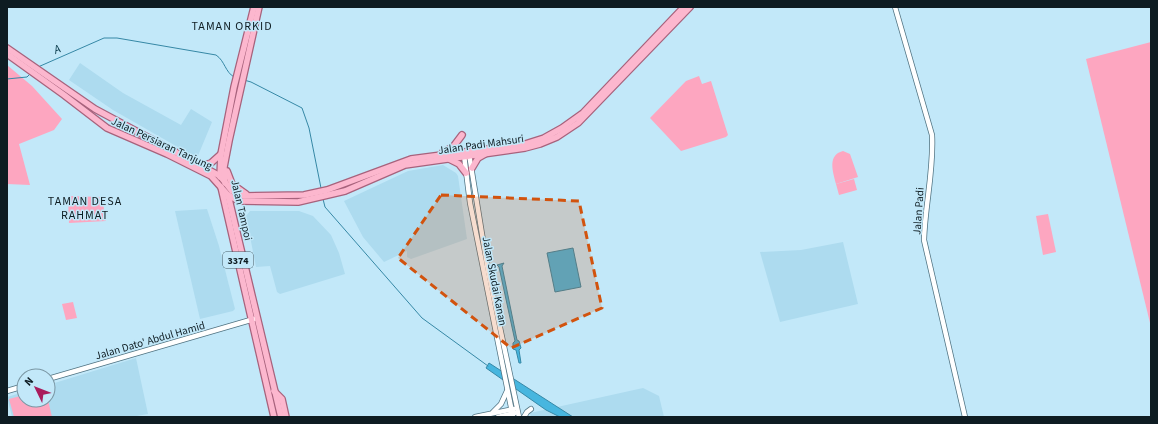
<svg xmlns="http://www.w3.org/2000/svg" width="1158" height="424" font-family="'Source Sans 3',sans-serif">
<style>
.built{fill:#addbef}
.green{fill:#fda6c0}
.water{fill:#47b6df;stroke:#3688a6}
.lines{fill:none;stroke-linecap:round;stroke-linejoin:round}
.stream{stroke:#3688a6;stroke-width:1}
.minor-casing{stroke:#507382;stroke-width:6}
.major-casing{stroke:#a7627c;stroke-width:8}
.minor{stroke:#fff;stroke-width:4.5}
.major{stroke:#fcb7ce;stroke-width:5.5}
.marked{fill:#d2530e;fill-opacity:0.2;stroke:#d2530e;stroke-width:3;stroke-dasharray:8 5;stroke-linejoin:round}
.labels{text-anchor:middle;stroke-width:3;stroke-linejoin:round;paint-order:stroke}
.shield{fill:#c2e8f9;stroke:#445962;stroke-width:1}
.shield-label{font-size:10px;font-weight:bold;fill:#0e1c22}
.street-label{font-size:11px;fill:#0e1c22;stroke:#c2e8f9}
.neighbourhood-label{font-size:12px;letter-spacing:1px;fill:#0e1c22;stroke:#c2e8f9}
.water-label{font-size:12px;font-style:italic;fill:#034;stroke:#c2e8f9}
</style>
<rect width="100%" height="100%" fill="#c2e8f9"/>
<!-- built -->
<g class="built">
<polygon points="80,63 123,93 181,125 191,109 212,122 197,158 113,110 69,80"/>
<polygon points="443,165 456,173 458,176 467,239 411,259 407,257 407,251 384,262 363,237 344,201 408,171"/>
<polygon points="207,209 219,246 235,309 233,311 200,319 175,211"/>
<polygon points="250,211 299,211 313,216 331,235 339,253 345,274 280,294 277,292 270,266 256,267 246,216"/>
<polygon points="843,242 858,304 780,322 760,252 801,250"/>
<polygon points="136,358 148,414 131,417 12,417 7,397 24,392 24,400 48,400 48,385"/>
<polygon points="643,388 659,396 664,417 531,417 530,413"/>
</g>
<!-- green -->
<g class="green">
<polygon points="1151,42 1151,327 1086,59"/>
<polygon points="7,65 32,86 62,119 54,130 19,144 30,185 7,184"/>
<polygon points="699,76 702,84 711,81 728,135 726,137 681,151 650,118 686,81"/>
<path d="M843 151 850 154 858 177 836 184C833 172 827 155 843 151Z"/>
<polygon points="854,179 857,190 839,195 836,184"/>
<polygon points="68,196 102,197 106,221 69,223"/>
<polygon points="1048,214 1056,252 1043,255 1036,216"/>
<polygon points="73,302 77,318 66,320 62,304"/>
<polygon points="24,395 24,400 48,400 52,417 14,417 9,399"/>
</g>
<!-- water -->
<g class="water">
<polygon points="573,248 581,287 555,292 547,253"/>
<polygon points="504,263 502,266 517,340 519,341 521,348 519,350 521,363 519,363 516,350 513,349 513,343 515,341 499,267 497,265"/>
<polygon points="489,363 573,417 560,417 546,410 486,368"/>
</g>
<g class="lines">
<!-- stream -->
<g class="stream">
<path d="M38 67 104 38H117L216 55C225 61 225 72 234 77"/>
<polyline points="7,79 27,77 30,74"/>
<polyline points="244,80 251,82 302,108 309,128 321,188"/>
<polyline points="323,199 325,207 422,318 488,366"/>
</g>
<!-- minor casing -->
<g class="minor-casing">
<g id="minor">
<path d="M895 7 932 135C934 170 925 205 924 240L965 417"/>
<polyline points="469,154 488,271 519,417"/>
<polyline points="464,155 470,203 513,417"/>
<polyline points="48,379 254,319"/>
<polyline points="7,391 24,386"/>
<polyline points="493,412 501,404 507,391"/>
<polyline points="475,417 514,409"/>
<polyline points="498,417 515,413"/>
<polyline points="524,417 527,412 531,409"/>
</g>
</g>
<!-- major casing -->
<g class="major-casing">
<g id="major">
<polyline points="7,48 95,109 220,176 232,191 244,196 304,195 327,190 411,159 525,144 544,138 562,128 583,113 684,7"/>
<polyline points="7,54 64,95 107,128 167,154 211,176 228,195 239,201 298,202 345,191 405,165 525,148 540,144 557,137 578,123 690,7"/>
<polyline points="443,152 453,147 462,135"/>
<polyline points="449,159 459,164 466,173"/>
<polyline points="201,166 211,163 221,154"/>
<polyline points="472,168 478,158 485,154"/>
<polyline points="227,171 232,184 246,194"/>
<polyline points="220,177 221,154 234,87 254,7"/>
<polyline points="225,183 224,167 229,141 259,7"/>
<polyline points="221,187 274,417"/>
<polyline points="228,195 281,417"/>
<polyline points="274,391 282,399 286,417"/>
</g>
</g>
<!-- minor -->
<use href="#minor" class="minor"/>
<!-- major -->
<use href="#major" class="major"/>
</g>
<!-- marked area -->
<path class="marked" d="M441 195 579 201 602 308 511 348 398 258Z"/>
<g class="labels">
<!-- shield labels -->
<rect class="shield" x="223" y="252" width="30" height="16" rx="3"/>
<g class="shield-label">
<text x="238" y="264">3374</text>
</g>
<!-- street labels -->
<g class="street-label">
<text transform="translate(162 143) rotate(25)" y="4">Jalan Persiaran Tanjung</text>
<text transform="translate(481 144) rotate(-8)" y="4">Jalan Padi Mahsuri</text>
<text transform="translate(242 210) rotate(77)" y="4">Jalan Tampoi</text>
<text transform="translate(918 211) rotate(-86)" y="4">Jalan Padi</text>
<text transform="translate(495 281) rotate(79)" y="4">Jalan Skudai Kanan</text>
<text transform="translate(150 340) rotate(-16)" y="4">Jalan Dato' Abdul Hamid</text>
</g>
<!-- neighbourhood labels -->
<g class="neighbourhood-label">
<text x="232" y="30">TAMAN ORKID</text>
<text x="85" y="205">TAMAN DESA<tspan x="85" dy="14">RAHMAT</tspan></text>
</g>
<!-- water labels -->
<g class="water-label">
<text transform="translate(57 49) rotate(-23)" y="4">A</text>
</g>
</g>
<!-- border -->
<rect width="1158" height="424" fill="none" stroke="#0e1c22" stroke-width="16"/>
<!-- north arrow -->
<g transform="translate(36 388) rotate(313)"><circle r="19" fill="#c2e8f9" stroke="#7a96a3"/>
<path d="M0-3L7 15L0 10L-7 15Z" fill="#a91c5c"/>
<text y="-6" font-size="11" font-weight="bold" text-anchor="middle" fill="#0e1c22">N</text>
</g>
</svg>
